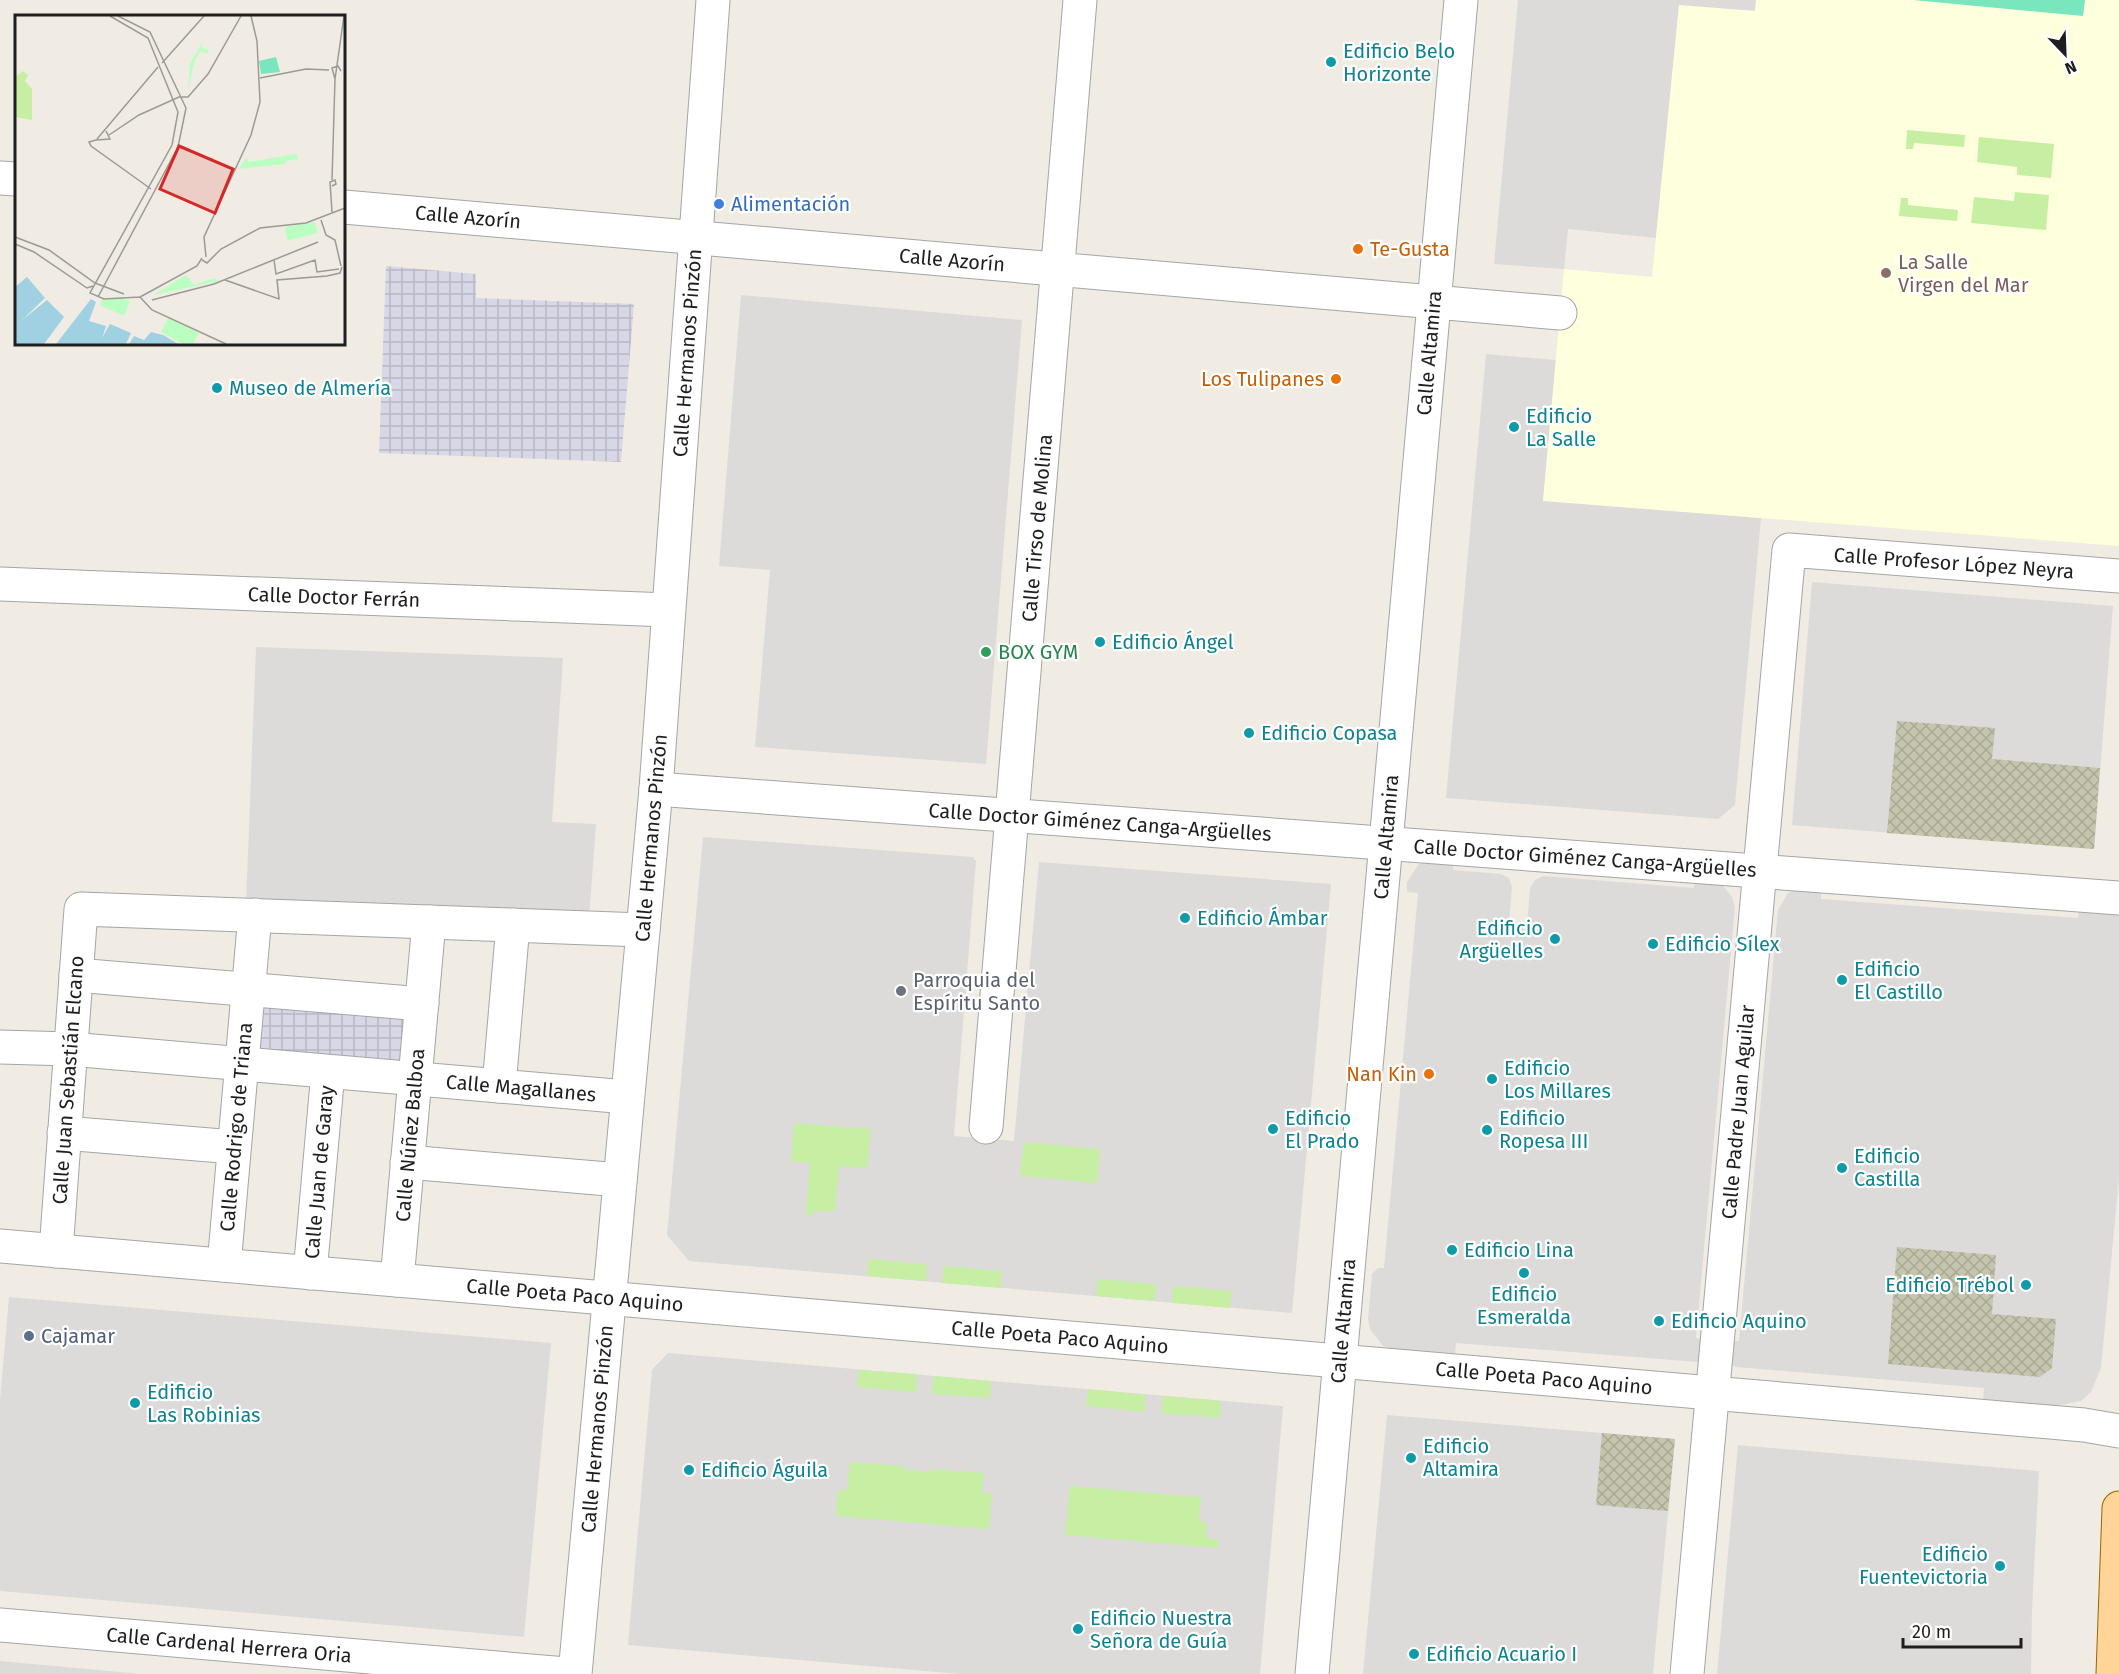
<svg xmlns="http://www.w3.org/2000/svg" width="2119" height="1674" font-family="'Fira Sans',sans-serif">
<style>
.residential{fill:#dcdbda}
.education{fill:#feffdc}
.construction{fill:url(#construction-cross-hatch)}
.grass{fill:#c7efa3}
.pitch{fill:#79e6be}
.plaza{fill:url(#plaza-grid)}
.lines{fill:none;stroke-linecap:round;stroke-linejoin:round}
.minor-casing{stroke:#a5a5a5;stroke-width:35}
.major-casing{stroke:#976800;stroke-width:35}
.minor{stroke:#fff;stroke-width:33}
.major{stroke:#ffd498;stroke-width:33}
.culture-dot{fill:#0f9aa8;stroke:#fff;stroke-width:2}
.shop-dot{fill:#3f7fe0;stroke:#fff;stroke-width:2}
.food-dot{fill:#e8710a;stroke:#fff;stroke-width:2}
.education-dot{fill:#8d6e63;stroke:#fff;stroke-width:2}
.leisure-dot{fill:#2e9e5b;stroke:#fff;stroke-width:2}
.worship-dot{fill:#6b7280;stroke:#fff;stroke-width:2}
.service-dot{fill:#5c6f8a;stroke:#fff;stroke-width:2}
.labels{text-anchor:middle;stroke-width:4.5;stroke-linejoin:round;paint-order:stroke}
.culture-label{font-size:20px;fill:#0d838f;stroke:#fff;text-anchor:start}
.shop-label{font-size:20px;fill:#366cbe;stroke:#fff;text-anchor:start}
.street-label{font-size:20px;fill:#1e1e1e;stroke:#fff}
.food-label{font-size:20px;fill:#c56008;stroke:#fff;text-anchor:end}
.education-label{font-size:20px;fill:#785e54;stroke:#fff;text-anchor:start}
.leisure-label{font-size:20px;fill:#27864d;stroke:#fff;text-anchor:start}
.worship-label{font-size:20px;fill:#5b616d;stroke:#fff;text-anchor:start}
.service-label{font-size:20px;fill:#4e5e75;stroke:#fff;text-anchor:start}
.inset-river{fill:none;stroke:#9fd1e2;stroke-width:3}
.inset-road{fill:none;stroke:#9c9a94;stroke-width:1.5}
.view{fill:#d62828;fill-opacity:0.15;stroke:#d62828;stroke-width:3}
.inset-edge{fill:none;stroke:#1e1e1e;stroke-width:3}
</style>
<defs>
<pattern id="construction-cross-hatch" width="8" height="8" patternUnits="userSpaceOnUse" patternTransform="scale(1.5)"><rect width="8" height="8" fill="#c5c5ad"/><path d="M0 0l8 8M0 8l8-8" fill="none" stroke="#a9a994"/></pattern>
<pattern id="plaza-grid" width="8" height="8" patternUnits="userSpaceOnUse" patternTransform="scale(1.5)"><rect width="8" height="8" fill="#d7d7e6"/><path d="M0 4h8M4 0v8" fill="none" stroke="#b8b8c5"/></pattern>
</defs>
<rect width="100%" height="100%" fill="#f0ece3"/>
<!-- residential -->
<g class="residential">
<polygon points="1518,0 1756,0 1755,11 1679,6 1656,238 1568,229 1564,269 1494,264"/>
<polygon points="741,295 1022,320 986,764 755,747 770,570 719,566"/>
<polygon points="1486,354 1556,360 1543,500 1761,518 1735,805 1718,819 1446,798"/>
<polygon points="1812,582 2113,606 2094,849 1792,825"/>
<polygon points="256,647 563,658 552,822 596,824 589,918 246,905"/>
<polygon points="703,837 973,857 976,861 954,1136 1014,1141 1039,862 1331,884 1292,1313 689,1261 667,1235"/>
<polygon points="1454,858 1453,870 1501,874 1509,878 1512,887 1509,924 1527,926 1530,888 1535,880 1543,876 1694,888 1696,876 1719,881 1732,897 1735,907 1696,1338 1708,1340 1701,1360 1698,1362 1456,1343 1455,1355 1393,1349 1383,1346 1370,1329 1368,1319 1372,1274 1378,1268 1384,1268 1418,893 1407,892 1407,882 1418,865 1427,860"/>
<polygon points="1821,887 1821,899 2078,918 2079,906 2119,909 2119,1178 2101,1368 2091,1392 2081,1401 2054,1406 1983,1400 1984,1388 1736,1367 1729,1363 1727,1341 1739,1341 1778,910 1788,893 1797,888"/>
<polygon points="9,1297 551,1343 524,1637 0,1591 0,1400"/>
<polygon points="668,1353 1283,1406 1260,1674 960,1674 628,1645 652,1370"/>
<polygon points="1387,1415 1675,1439 1653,1674 1363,1674"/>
<polygon points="1738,1445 2039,1471 2032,1611 2031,1674 1717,1674"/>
<polygon points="0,1661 142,1674 145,1674 0,1674"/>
</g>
<!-- education -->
<polygon class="education" points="1756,0 2119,0 2119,546 1543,501 1564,269 1652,277 1679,5 1755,11"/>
<!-- construction -->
<g class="construction">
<polygon points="1897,721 1995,728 1992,759 2100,768 2094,849 1887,833"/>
<polygon points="1897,1247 1996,1255 1992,1314 2056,1319 2052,1368 2040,1377 1888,1364"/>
<polygon points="1602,1433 1675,1439 1668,1511 1596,1505"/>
</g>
<!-- grass -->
<g class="grass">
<polygon points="1907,130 1965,135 1964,147 1914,143 1913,149 1906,149"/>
<polygon points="1979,137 2054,144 2051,178 2017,175 2017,167 1977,162"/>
<polygon points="2015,192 2049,195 2046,230 1971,223 1974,197 2014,201"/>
<polygon points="1901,198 1908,198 1908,205 1958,210 1957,221 1899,216"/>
<polygon points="794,1123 871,1129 867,1168 839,1166 835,1212 814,1210 813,1215 806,1214 810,1163 791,1161"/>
<polygon points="1024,1142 1100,1149 1097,1183 1020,1176"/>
<polygon points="869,1259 927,1264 926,1281 867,1276"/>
<polygon points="944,1266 1002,1271 1001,1288 942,1283"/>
<polygon points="1098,1279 1156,1284 1155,1301 1096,1296"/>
<polygon points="1173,1286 1232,1291 1230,1308 1172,1303"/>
<polygon points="859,1370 917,1374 916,1392 857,1387"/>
<polygon points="934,1376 991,1381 990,1398 932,1394"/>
<polygon points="1088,1389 1146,1395 1144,1412 1086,1406"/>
<polygon points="1163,1396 1221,1401 1220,1418 1161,1413"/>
<polygon points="850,1462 903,1466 903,1469 931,1472 931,1469 984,1473 982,1493 992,1493 989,1529 836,1516 838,1490 847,1490"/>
<polygon points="1070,1486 1201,1497 1199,1521 1207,1523 1206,1538 1218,1539 1218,1548 1065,1535"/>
</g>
<!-- pitch -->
<polygon class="pitch" points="1913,0 2085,0 2083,16"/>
<!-- plaza -->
<g class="plaza">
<polygon points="386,266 476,274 476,298 634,304 621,462 379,453"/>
<polygon points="262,1003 406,1016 401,1063 257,1051"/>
</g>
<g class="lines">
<!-- minor casing -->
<g class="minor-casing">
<g id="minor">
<polyline points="0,178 16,179"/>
<polyline points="344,207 1560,313"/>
<polyline points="0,584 668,610"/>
<polyline points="656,789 2119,898"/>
<polyline points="76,975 422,1004"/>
<polyline points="0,1047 70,1049 627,1097"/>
<polyline points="499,1086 513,925"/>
<polyline points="986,1127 1080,0"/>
<polyline points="64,1133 234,1147"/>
<polyline points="407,1162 620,1180"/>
<polyline points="0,1246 2084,1425 2119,1431"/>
<polyline points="56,1251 81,909 643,930"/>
<polyline points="224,1265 255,915"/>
<polyline points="310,1273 328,1072"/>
<polyline points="397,1280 429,922"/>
<polyline points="0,1625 566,1674"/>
<polyline points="575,1674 656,789 713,0"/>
<polyline points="1312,1674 1461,0"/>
<polyline points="1687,1674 1789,550 2119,576"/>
</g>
</g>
<!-- major casing -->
<g class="major-casing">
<polyline id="major" points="2113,1674 2119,1508"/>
</g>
<!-- minor -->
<use href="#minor" class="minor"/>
<!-- major -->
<use href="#major" class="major"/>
</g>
<!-- markers -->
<g class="culture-dot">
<circle cx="1331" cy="62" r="6"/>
<circle cx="217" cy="388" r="6"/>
<circle cx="1514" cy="427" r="6"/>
<circle cx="1100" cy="642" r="6"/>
<circle cx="1249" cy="733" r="6"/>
<circle cx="1185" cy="918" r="6"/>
<circle cx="1555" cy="939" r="6"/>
<circle cx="1653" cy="944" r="6"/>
<circle cx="1842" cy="980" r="6"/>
<circle cx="1492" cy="1079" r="6"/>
<circle cx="1273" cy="1129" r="6"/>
<circle cx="1487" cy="1130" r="6"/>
<circle cx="1842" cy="1168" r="6"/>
<circle cx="1452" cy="1250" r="6"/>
<circle cx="1524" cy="1273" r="6"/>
<circle cx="2026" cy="1285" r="6"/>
<circle cx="1659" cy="1321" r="6"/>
<circle cx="135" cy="1403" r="6"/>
<circle cx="1411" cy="1458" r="6"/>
<circle cx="689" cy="1470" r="6"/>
<circle cx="2000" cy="1566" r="6"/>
<circle cx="1078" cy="1629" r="6"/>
<circle cx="1414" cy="1654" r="6"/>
</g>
<circle class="shop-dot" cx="719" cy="204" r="6"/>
<g class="food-dot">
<circle cx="1358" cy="249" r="6"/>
<circle cx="1336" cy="379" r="6"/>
<circle cx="1429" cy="1074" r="6"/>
</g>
<circle class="education-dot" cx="1886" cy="273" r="6"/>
<circle class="leisure-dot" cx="986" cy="652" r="6"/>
<circle class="worship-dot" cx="901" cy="991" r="6"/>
<circle class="service-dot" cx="29" cy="1336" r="6"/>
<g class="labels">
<!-- culture labels -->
<g class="culture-label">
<text x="1343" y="58">Edificio Belo<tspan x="1343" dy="23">Horizonte</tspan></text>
<text x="229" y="395">Museo de Almería</text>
<text x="1526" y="423">Edificio<tspan x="1526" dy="23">La Salle</tspan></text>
<text x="1112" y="649">Edificio Ángel</text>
<text x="1261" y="740">Edificio Copasa</text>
<text x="1197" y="925">Edificio Ámbar</text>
<text x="1543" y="935" text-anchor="end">Edificio<tspan x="1543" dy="23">Argüelles</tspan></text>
<text x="1665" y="951">Edificio Sílex</text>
<text x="1854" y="976">Edificio<tspan x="1854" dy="23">El Castillo</tspan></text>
<text x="1504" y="1075">Edificio<tspan x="1504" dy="23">Los Millares</tspan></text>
<text x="1285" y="1125">Edificio<tspan x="1285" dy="23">El Prado</tspan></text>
<text x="1499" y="1125">Edificio<tspan x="1499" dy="23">Ropesa III</tspan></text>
<text x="1854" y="1163">Edificio<tspan x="1854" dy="23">Castilla</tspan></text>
<text x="1464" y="1257">Edificio Lina</text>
<text x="2014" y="1292" text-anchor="end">Edificio Trébol</text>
<text x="1524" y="1301" text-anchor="middle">Edificio<tspan x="1524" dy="23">Esmeralda</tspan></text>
<text x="1671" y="1328">Edificio Aquino</text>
<text x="147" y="1399">Edificio<tspan x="147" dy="23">Las Robinias</tspan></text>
<text x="1423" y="1453">Edificio<tspan x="1423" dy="23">Altamira</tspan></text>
<text x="701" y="1477">Edificio Águila</text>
<text x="1988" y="1561" text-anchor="end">Edificio<tspan x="1988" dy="23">Fuentevictoria</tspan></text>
<text x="1090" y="1625">Edificio Nuestra<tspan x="1090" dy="23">Señora de Guía</tspan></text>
<text x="1426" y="1661">Edificio Acuario I</text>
</g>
<!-- shop labels -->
<g class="shop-label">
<text x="731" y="211">Alimentación</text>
</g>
<!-- street labels -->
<g class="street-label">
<text transform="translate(468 217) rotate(5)" y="7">Calle Azorín</text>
<text transform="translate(952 260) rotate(5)" y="7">Calle Azorín</text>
<text transform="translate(687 353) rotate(-86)" y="7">Calle Hermanos Pinzón</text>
<text transform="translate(1429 353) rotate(-85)" y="7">Calle Altamira</text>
<text transform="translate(1037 528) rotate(-85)" y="7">Calle Tirso de Molina</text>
<text transform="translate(1954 563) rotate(4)" y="7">Calle Profesor López Neyra</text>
<text transform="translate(334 597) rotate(2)" y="7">Calle Doctor Ferrán</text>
<text transform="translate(1100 822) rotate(4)" y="7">Calle Doctor Giménez Canga-Argüelles</text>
<text transform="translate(1386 837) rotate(-85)" y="7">Calle Altamira</text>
<text transform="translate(651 838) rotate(-85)" y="7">Calle Hermanos Pinzón</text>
<text transform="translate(1585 858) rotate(4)" y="7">Calle Doctor Giménez Canga-Argüelles</text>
<text transform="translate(68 1080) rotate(-86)" y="7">Calle Juan Sebastián Elcano</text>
<text transform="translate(521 1088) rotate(5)" y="7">Calle Magallanes</text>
<text transform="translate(1738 1112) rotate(-85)" y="7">Calle Padre Juan Aguilar</text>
<text transform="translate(236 1127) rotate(-85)" y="7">Calle Rodrigo de Triana</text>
<text transform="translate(410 1135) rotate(-85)" y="7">Calle Núñez Balboa</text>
<text transform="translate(319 1172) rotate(-85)" y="7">Calle Juan de Garay</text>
<text transform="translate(575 1295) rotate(5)" y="7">Calle Poeta Paco Aquino</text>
<text transform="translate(1343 1321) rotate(-85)" y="7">Calle Altamira</text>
<text transform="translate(1060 1337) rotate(5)" y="7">Calle Poeta Paco Aquino</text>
<text transform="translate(1544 1378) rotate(5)" y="7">Calle Poeta Paco Aquino</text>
<text transform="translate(597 1429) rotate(-85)" y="7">Calle Hermanos Pinzón</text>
<text transform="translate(229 1645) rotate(5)" y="7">Calle Cardenal Herrera Oria</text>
</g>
<!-- food labels -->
<g class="food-label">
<text x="1370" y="256" text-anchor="start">Te-Gusta</text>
<text x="1324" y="386">Los Tulipanes</text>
<text x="1417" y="1081">Nan Kin</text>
</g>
<!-- education labels -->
<g class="education-label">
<text x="1898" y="269">La Salle<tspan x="1898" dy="23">Virgen del Mar</tspan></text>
</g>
<!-- leisure labels -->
<g class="leisure-label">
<text x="998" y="659">BOX GYM</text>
</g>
<!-- worship labels -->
<g class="worship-label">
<text x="913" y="987">Parroquia del<tspan x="913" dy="23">Espíritu Santo</tspan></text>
</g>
<!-- service labels -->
<g class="service-label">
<text x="41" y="1343">Cajamar</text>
</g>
</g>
<!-- overview -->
<g transform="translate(15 15)">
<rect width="330" height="330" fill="#f0ece3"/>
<path d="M8 56 13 60 10 66 17 74V105L0 102V62Z" fill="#c7efa3"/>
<path d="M188 27 187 33 194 35 192 39 185 36 179 47 173 77 175 48ZM281 139 284 144 271 146V149L223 154 232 142 233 147ZM300 207 303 218 272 226 270 212ZM171 260 179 270 199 263 204 266 138 280ZM106 282 115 286 109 301 85 290 87 285ZM153 303 184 318 178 329H168L146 317Z" fill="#bbfec2"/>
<path d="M261 42 265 57 246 59 244 46Z" fill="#79e6be"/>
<path d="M12 262 30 283 6 306 32 285 49 302 29 329H0V272ZM76 284 81 287 74 306 91 311 87 323 95 309 116 318 111 329H41ZM136 317 148 320 163 329H114L119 321 129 325Z" fill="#9fd1e2"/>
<path class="inset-river" d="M1 329 10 308 34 288M3 329 12 310 25 297M6 329 13 312 29 293M8 329 26 298"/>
<path class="inset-road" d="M95 1 133 23 163 97 157 130 75 278 89 284 125 282M147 48 189 1M245 63 291 54 314 55M320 64 317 53 323 51 326 56M91 116 95 124 81 125 74 127 76 131 136 174M94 120 124 100 164 82H173L193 59 226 1M82 124 143 52M317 165 320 64 329 1M317 197 315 167 320 165 321 169 317 171M306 205 311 220 320 225 326 251M0 222 34 235 80 268 109 279M0 229 19 237 72 273 78 271M191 242 189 222 236 120 245 87 242 26 236 1M187 245 192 248 206 234 245 213 291 208 330 193M259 245 261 259 300 245 302 257 324 254M210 265 264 284 262 265 312 261 325 258 327 252M83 282 163 132 171 93 135 17 103 1M125 282 137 295 211 329M125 282 182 251 187 243M137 285 199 269 303 227"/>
<path class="view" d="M164 131 218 154 200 198 145 174Z"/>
<rect width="330" height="330" class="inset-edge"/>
</g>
<!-- north arrow -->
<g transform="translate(2065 54) rotate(157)" stroke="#ffffff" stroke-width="4.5" paint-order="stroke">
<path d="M0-4.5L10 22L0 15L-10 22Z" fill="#1e1e1e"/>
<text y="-9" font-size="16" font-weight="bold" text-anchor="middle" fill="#1e1e1e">N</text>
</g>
<!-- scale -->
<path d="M1903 1638v9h118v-9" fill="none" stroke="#1e1e1e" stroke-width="3"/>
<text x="1912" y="1638" font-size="18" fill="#1e1e1e" stroke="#ffffff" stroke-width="4.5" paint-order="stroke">20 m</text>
</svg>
